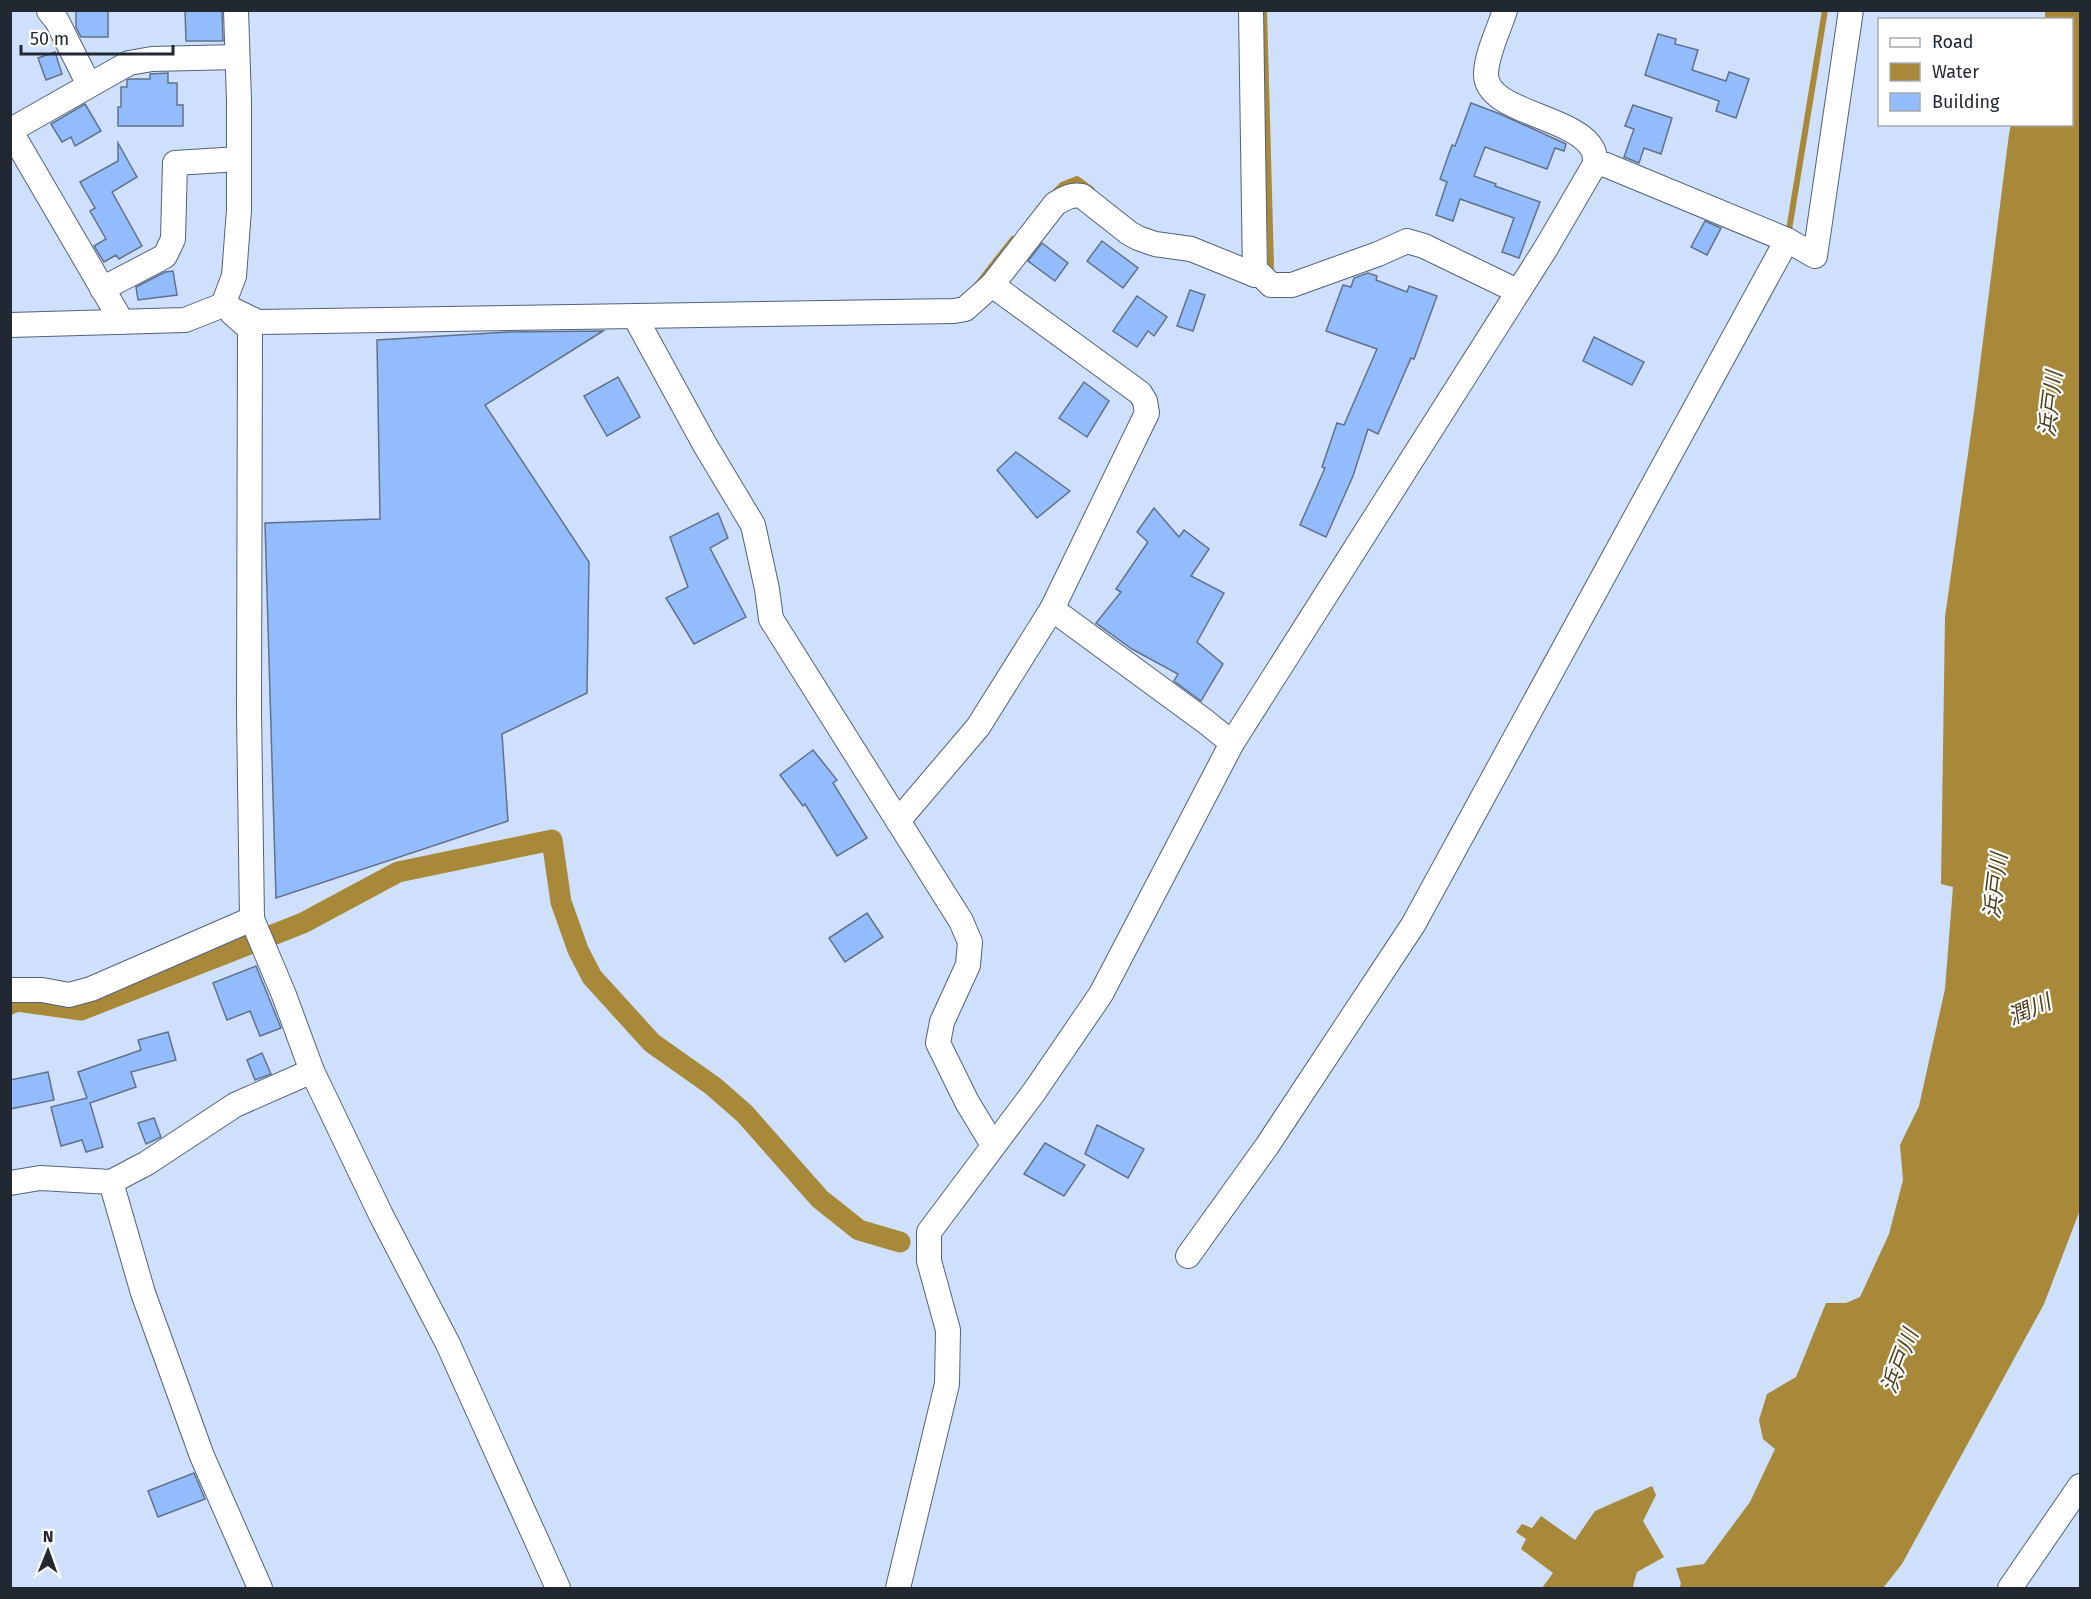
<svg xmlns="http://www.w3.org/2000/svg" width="2091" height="1599" font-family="'Fira Sans','Noto Sans JP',sans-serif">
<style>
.water{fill:#a88839}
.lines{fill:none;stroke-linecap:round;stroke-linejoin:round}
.stream{stroke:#a88839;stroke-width:6}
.canal{stroke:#a88839;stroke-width:21}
.building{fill:#93bcfd;stroke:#62718b;stroke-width:1.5}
.minor-casing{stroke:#53627b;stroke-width:26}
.minor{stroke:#fff;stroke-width:24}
.labels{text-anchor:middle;stroke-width:4.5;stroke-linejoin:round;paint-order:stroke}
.water-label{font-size:22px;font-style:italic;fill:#4f411f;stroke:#fff}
</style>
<rect width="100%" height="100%" fill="#cee0fc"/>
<!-- water -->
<g class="water">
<polygon points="2045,11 2080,11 2080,1210 2044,1304 1902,1564 1883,1588 1679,1588 1681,1584 1676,1568 1704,1564 1750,1502 1775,1449 1763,1439 1759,1420 1767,1394 1796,1377 1826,1303 1846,1303 1860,1297 1889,1234 1903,1180 1900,1145 1919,1106 1945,989 1953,887 1941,884 1945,617 1975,404 2009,134 2011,125 2072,124 2072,20 2045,19"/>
<polygon points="1652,1486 1656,1495 1643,1521 1664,1557 1637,1572 1633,1586 1635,1588 1542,1588 1553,1573 1521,1549 1526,1539 1516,1532 1522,1524 1532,1528 1541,1516 1575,1540 1595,1511"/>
</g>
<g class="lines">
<!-- stream -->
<g class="stream">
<polyline points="1264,10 1271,267"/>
<polyline points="1056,191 1062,185 1077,179 1092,190"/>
<polyline points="1788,236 1825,10"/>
<polyline points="977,285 1013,239"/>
</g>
<!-- canal -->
<polyline class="canal" points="10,1004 17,1001 81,1010 303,923 398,872 552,840 561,902 578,950 592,977 652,1043 713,1086 745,1114 820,1199 859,1230 900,1242"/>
</g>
<!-- building -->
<g class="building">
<polygon points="76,10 108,10 108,37 81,37 76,27"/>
<polygon points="185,10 222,10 223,41 186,41"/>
<polygon points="1658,34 1676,39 1675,44 1698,50 1692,70 1726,81 1729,72 1749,79 1736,118 1716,111 1719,101 1645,75"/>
<polygon points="55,52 62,74 46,80 38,58"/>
<polygon points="168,73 168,83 177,83 177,105 183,105 183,126 118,126 118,107 121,107 121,87 127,87 127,80 130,79 150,79 150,74"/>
<polygon points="1471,103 1500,114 1566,144 1564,151 1555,148 1547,169 1485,147 1474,176 1496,184 1495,186 1540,202 1519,258 1502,252 1514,218 1460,199 1453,221 1436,215 1447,182 1440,179 1452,145 1455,146"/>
<polygon points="85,104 101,131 75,146 71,137 62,142 51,124"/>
<polygon points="1633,105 1672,118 1661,154 1644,148 1639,163 1624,157 1634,129 1625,126"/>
<polygon points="118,143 137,177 112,192 142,246 119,259 116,255 104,262 94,246 106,239 90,211 95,208 80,182 118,161"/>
<polygon points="1705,221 1721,228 1707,255 1691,247"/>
<polygon points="1102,241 1138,268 1123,288 1087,261"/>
<polygon points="1042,243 1068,263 1055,281 1028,261"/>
<polygon points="173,271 177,295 138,300 136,287 165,272"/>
<polygon points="1368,273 1377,276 1376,280 1407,292 1409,286 1437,296 1414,359 1411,358 1378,434 1368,429 1353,476 1326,537 1300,525 1325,468 1322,467 1337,423 1344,425 1377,349 1326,331 1343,285 1351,287 1354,278"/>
<polygon points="1190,290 1205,295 1193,331 1177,326"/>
<polygon points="1137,296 1167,317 1154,336 1148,331 1137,347 1113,331"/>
<polygon points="603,331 485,405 589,562 587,693 502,734 508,821 276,898 265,523 380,519 377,340 508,332"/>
<polygon points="1594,337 1644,362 1632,385 1583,361"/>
<polygon points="618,377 640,417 607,436 584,396"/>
<polygon points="1084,382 1109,401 1087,437 1059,418"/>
<polygon points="1016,452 1070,491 1037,518 997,470"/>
<polygon points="1154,508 1179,537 1184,530 1209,549 1191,576 1224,593 1197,642 1223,664 1201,701 1174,681 1178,674 1132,649 1096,623 1121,592 1116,589 1148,542 1137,532"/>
<polygon points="718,513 728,538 710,548 746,617 694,644 666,598 688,587 670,537"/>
<polygon points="813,750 837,780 833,783 867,838 837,856 805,804 803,806 780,775"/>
<polygon points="867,913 883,937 845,962 829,938"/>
<polygon points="256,966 281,1028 260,1036 250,1011 227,1020 213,983"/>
<polygon points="168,1032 176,1060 131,1072 136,1087 90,1103 103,1147 86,1152 82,1140 61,1146 51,1107 87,1098 78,1072 141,1050 138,1040"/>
<polygon points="262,1053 271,1074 255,1080 247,1060"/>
<polygon points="48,1072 54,1100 10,1109 10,1080"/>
<polygon points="154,1118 161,1137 146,1144 138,1123"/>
<polygon points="1097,1125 1144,1149 1128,1178 1085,1154"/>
<polygon points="1045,1143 1085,1165 1064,1196 1024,1174"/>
<polygon points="194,1473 205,1499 158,1517 148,1491"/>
</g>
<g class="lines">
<!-- minor casing -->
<g class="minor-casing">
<g id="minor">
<polyline points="1251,10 1255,275"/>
<polyline points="49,11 57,21 89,85"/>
<polyline points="10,130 122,322"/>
<polyline points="11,130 129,63 152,59 237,57"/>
<polyline points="1595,164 1606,165 1787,240 1815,256 1851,10"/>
<polyline points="102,289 165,256 173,239 175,163 239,159"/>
<path d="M223 305 258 322 954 311 965 309 992 285 1055 204C1065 198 1071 194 1082 196L1129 233 1138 238 1155 244 1191 249 1255 275 1260 274 1271 285H1292L1378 254 1407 241 1424 246 1517 291"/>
<polyline points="232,313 250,329 249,711 252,919 284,995 312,1071 381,1215 448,1344 558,1588"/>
<polyline points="635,317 705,445 753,525 767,589 771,619 961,921 970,942 968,965 942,1022 938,1043 967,1102 993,1145"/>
<polyline points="10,325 185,320 223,305 234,276 239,210 239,101 236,10"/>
<polyline points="1052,609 1206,722 1232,743"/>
<polyline points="898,821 978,727 1052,609 1147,413 1145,401 1140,393 992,285"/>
<polyline points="10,990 42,990 69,995 91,989 252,919"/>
<polyline points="111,1182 147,1163 235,1105 312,1071"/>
<polyline points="10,1183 40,1178 111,1182 143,1293 202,1456 260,1588"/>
<polyline points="1188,1256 1267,1146 1413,925 1787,240"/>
<path d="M898 1588 947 1384 948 1330 929 1261V1232L1034 1092 1101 994 1232 743 1546 248 1595 164C1595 160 1595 154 1593 150 1576 115 1484 113 1486 73 1487 52 1499 30 1505 10"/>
<polyline points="2010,1588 2080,1486"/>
</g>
</g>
<!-- minor -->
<use href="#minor" class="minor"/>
</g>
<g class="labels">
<!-- water labels -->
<g class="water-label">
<text transform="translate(2050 404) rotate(-83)" y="8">浜戸川</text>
<text transform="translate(1995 886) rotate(-83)" y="8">浜戸川</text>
<text transform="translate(2029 1009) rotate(-23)" y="8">潤川</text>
<text transform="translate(1899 1361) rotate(-69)" y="8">浜戸川</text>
</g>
</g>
<!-- border -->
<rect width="2091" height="1599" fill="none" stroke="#212832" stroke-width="24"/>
<!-- legend -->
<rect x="1878" y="18" width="195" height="108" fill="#ffffff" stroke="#a6a9ad" stroke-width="1.5"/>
<rect x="1890" y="38" width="30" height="9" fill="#ffffff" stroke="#a6a9ad" stroke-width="1.5"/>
<text x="1932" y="48" font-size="18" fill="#212832">Road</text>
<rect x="1890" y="63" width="30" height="18" fill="#a88839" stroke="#a6a9ad" stroke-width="1.5"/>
<text x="1932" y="78" font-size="18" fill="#212832">Water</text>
<rect x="1890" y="93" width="30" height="18" fill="#93bcfd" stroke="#a6a9ad" stroke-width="1.5"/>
<text x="1932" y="108" font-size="18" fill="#212832">Building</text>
<!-- north arrow -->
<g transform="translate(48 1551) rotate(1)" stroke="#ffffff" stroke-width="4.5" paint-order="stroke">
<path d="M0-4.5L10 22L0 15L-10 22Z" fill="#212832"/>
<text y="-9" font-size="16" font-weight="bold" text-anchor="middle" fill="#212832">N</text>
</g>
<!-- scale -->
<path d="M21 45v9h152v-9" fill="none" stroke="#212832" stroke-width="3"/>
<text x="30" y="45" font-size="18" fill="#212832" stroke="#ffffff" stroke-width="4.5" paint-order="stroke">50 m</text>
</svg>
